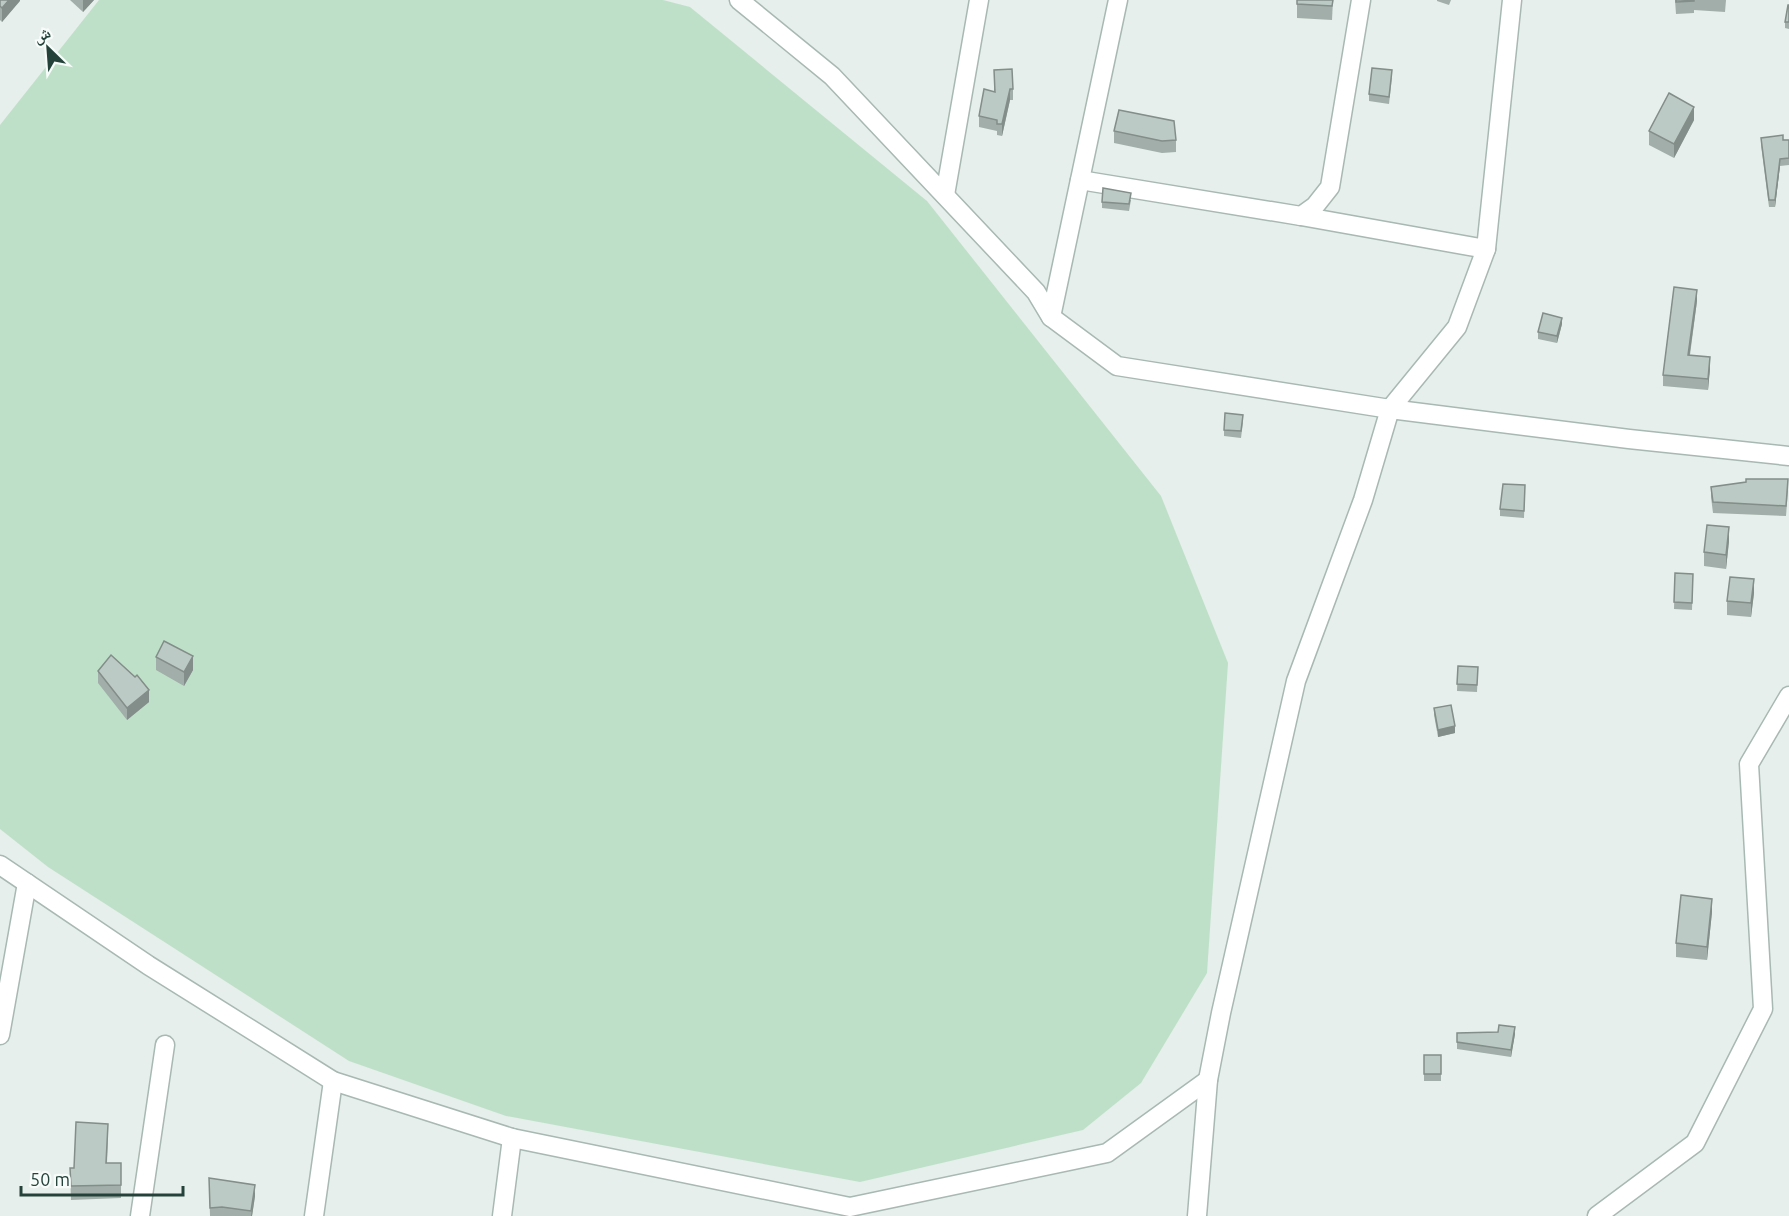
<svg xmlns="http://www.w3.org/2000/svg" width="1789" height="1216" font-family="Ubuntu,'Noto Naskh Arabic',sans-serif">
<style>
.green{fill:#bfe0c8}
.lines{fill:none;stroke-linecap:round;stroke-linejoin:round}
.minor-casing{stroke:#a8b8b2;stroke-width:21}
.minor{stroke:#fff;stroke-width:18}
.wall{fill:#a1aea9}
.shaded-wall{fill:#838d89}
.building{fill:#bbcac4;stroke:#838d89;stroke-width:1.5}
</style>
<rect width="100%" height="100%" fill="#e6efeb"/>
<!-- green -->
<polygon class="green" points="99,0 663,0 690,7 927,201 1161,496 1228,663 1207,973 1141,1083 1083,1130 860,1182 506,1116 349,1061 48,867 0,829 0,125"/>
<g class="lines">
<!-- minor casing -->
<g class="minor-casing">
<g id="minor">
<polyline points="739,0 832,76 1036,292 1051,317 1117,366 1390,409 1629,439 1789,456"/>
<polyline points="1080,180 1301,216 1315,206 1330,187 1361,0"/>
<polyline points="945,195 979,0"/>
<polyline points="1301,216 1486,249"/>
<polyline points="1051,317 1118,0"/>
<polyline points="0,865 148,965 333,1081 512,1138 850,1207 1107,1153 1208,1080"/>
<polyline points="0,1035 27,883"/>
<polyline points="140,1216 165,1045"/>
<polyline points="314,1216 333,1081"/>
<polyline points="502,1216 512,1138"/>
<polyline points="1197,1216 1208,1080 1221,1013 1296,681 1363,500 1390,409 1457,327 1486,249 1512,0"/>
<polyline points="1597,1216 1695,1143 1763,1009 1749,764 1789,696"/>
</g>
</g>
<!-- minor -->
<use href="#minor" class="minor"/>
</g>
<!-- wall -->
<g class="wall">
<polygon points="0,0 20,0 2,22 0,20"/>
<polygon points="70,0 94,0 83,12"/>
<polygon points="1333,0 1332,20 1297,18 1297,4"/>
<polygon points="1437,0 1451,0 1449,5 1437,1"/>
<polygon points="1675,0 1726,0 1725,12 1694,10 1694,13 1676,14"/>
<polygon points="1789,5 1789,29 1785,28 1785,22"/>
<polygon points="994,70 1013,89 1013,100 1010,100 1002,136 997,135 997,131 979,127 979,116 994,91"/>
<polygon points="1392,77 1389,104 1369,101 1369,94"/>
<polygon points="1694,120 1674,158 1649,145 1649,131"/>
<polygon points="1114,131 1176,140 1176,152 1162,153 1114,143"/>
<polygon points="1761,138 1789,140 1789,165 1780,166 1775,207 1769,207 1761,145"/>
<polygon points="1131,200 1129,211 1102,208 1102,202"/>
<polygon points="1697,301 1690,355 1710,368 1708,390 1663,386 1663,375"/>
<polygon points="1562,324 1557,343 1538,339 1538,332"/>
<polygon points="1243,422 1241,438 1224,436 1224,430"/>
<polygon points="1525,485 1524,518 1500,516 1500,509"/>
<polygon points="1711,487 1788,490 1786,516 1713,513 1711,497"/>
<polygon points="1729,541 1726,569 1704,566 1704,552"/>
<polygon points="1675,573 1693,574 1692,610 1674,609"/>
<polygon points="1754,593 1751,617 1727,615 1727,601"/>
<polygon points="156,657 193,670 184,686 156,670"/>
<polygon points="1458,666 1478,667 1477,692 1457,691"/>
<polygon points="98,671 149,702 127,720 98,683"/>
<polygon points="1434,708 1455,733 1438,737 1434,715"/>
<polygon points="1712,912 1707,960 1676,957 1676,943"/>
<polygon points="1457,1033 1515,1034 1511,1057 1457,1049"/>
<rect x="1424" y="1055" width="17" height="26"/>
<polygon points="108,1137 107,1163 121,1163 121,1198 71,1200 70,1168 74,1168"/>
<polygon points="209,1178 255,1196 252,1216 210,1216"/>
</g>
<!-- shaded-wall -->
<g class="shaded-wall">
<polygon points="9,0 20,0 20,1 2,22 2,8"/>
<polygon points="83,0 94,0 83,12"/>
<polygon points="1010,89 1010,100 1002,136 1002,124"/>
<polygon points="1694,107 1694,120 1674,158 1674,144"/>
<polygon points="1780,159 1780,166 1775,207 1775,200"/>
<polygon points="1697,290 1697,301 1688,366 1688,355"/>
<polygon points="1562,318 1562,324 1557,343 1557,336"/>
<polygon points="1710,357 1710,368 1708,390 1708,379"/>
<polygon points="1729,527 1729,541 1726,569 1726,555"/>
<polygon points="1754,579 1754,593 1751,617 1751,603"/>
<polygon points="193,656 193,670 184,686 184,672"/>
<polygon points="149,690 149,702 127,720 127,708"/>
<polygon points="1455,726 1455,733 1438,737 1438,730"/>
<polygon points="1712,899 1712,912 1707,960 1707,947"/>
<polygon points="1515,1027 1515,1034 1511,1057 1511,1050"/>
<polygon points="255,1185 255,1196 252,1216 251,1216"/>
</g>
<!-- building -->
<g class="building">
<polygon points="0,0 9,0 2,8 0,6"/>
<polygon points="1297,0 1333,0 1332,6 1297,4"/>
<polygon points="1676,0 1694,0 1694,1 1676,2"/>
<polygon points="1788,5 1789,5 1789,22 1785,22"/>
<polygon points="1372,68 1392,70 1389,97 1369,94"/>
<polygon points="1012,69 1013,89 1010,89 1002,124 997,124 997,120 979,116 984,89 995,92 994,70"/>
<polygon points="1669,93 1694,107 1674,144 1649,131"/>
<polygon points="1119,110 1174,121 1176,140 1162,141 1114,131"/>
<polygon points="1783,135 1783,140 1789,140 1789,158 1780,159 1775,200 1769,200 1761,138"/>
<polygon points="1103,188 1131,193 1129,204 1102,202"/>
<polygon points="1674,287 1697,290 1688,355 1710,357 1708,379 1663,375"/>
<polygon points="1543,313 1562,318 1557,336 1538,332"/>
<polygon points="1225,413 1243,415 1241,431 1224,430"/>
<polygon points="1746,479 1788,479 1786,506 1713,502 1711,487 1746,482"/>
<polygon points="1503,484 1525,485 1524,511 1500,509"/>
<polygon points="1707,525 1729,527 1726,555 1704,552"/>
<polygon points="1675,573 1693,574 1692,603 1674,602"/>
<polygon points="1730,577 1754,579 1751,603 1727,601"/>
<polygon points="164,641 193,656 184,672 156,657"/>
<polygon points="111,655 135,677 137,675 149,690 127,708 98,671"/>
<polygon points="1458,666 1478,667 1477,685 1457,684"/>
<polygon points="1451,705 1455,726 1438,730 1434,708"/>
<polygon points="1681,895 1712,899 1707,947 1676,943"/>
<polygon points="1499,1025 1515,1027 1511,1050 1457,1042 1457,1033 1498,1032"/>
<rect x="1424" y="1055" width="17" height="19"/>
<polygon points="76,1122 108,1124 106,1163 121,1163 121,1185 71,1186 70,1168 74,1168"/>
<polygon points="209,1178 255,1185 251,1211 222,1207 210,1208"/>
</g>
<!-- north arrow -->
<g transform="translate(48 48) rotate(335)" stroke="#f7fbf9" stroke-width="4.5" paint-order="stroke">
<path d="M0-4.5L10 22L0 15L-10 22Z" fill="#24423a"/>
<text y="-9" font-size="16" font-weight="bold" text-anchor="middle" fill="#24423a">ش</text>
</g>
<!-- scale -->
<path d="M21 1186v9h162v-9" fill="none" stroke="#24423a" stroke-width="3"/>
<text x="30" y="1186" font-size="18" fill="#24423a" stroke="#f7fbf9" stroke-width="4.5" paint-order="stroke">50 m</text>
</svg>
